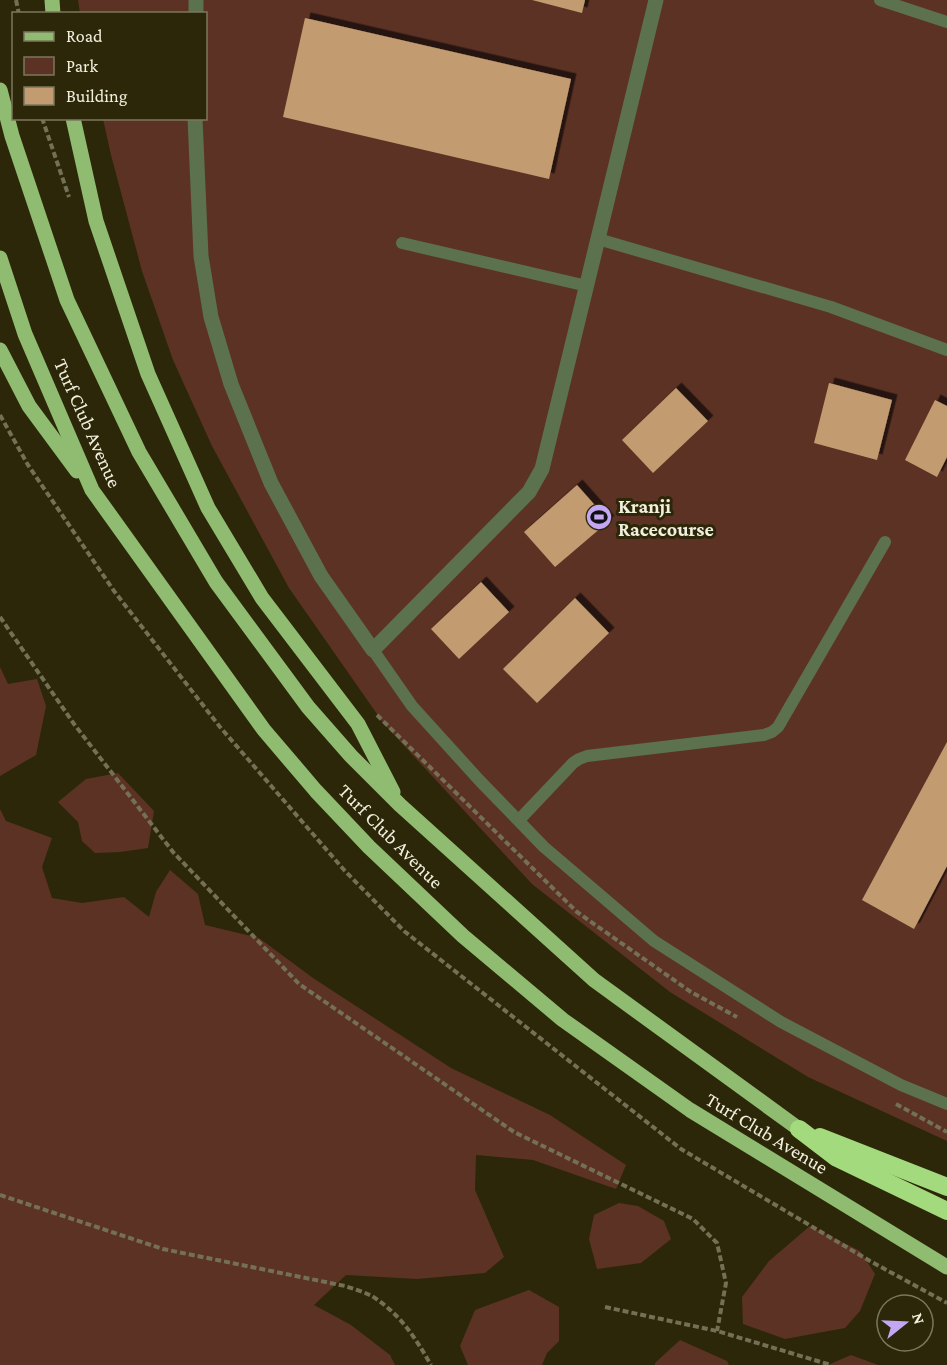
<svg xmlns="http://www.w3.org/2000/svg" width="947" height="1365" font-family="'Crimson Pro',serif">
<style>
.green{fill:#5c3225}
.building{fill:#c29c70;filter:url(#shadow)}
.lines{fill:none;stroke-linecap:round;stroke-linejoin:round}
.path{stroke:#747056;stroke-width:4;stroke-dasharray:6 3;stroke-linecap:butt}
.service{stroke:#5c714d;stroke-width:12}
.minor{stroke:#5c714d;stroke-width:15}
.primary{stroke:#8fbc70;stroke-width:15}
.motorway{stroke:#a3da7d;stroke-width:18}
.labels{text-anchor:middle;stroke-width:6;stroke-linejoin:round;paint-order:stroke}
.street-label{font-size:20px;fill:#f1efdd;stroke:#2c2709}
.poi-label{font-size:20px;font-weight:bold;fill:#f1efdd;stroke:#2c2709;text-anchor:start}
</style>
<defs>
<filter id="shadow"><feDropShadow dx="5.5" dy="-5.5" stdDeviation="0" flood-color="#0009"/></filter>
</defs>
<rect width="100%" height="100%" fill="#2c2709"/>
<!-- green -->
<g class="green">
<polygon points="78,0 947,0 947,1141 808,1077 670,992 532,884 384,724 289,588 212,446 173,360 142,271 111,155 103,119 206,118 206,14 80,13"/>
<polygon points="0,667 8,684 37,679 46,706 36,755 0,776"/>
<polygon points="118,773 154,811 148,848 120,852 95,853 82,841 78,822 58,802 86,779"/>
<polygon points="0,809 6,821 52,838 42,867 52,898 82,903 124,897 149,917 156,892 170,870 198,894 205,925 259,938 313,978 451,1068 550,1115 626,1165 616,1189 533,1160 476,1155 475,1190 504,1257 485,1273 417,1279 346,1275 314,1305 351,1325 390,1355 395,1365 0,1365"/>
<polygon points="619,1203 638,1206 664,1221 671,1239 641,1263 597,1269 589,1239 594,1215"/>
<polygon points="810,1226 860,1251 875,1274 860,1311 845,1328 785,1339 743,1324 742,1297 769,1261"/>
<polygon points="529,1290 559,1307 559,1341 547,1353 542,1365 468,1365 460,1346 475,1310"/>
<polygon points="680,1340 727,1361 729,1365 655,1365 655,1363"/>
<polygon points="851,1355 878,1365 828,1365"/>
</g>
<!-- building -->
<g class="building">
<polygon points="532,0 585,0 582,13"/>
<polygon points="305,18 571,79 549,179 283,117"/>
<polygon points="829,383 892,400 877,460 814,443"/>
<polygon points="676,388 708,421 653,473 622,440"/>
<polygon points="935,400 947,406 947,457 937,477 905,460"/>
<polygon points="577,485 609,521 555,567 524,532"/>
<polygon points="481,582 509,612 459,659 431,629"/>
<polygon points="575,598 609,633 537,703 503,669"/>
<polygon points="947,742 947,866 914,929 862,900"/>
</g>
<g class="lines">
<!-- path -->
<g class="path">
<polyline points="16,0 19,14"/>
<polyline points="42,118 69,197"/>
<polyline points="0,415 28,465 114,591 220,727 345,871 404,931 681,1149 870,1261 947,1303"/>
<polyline points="0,617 74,724 173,852 299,984 514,1132 693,1219 717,1243 726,1283 717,1331"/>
<polyline points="377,715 577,912 691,992 737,1017"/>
<polyline points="896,1104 947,1132"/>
<path d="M0 1195 163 1249 345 1286C354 1289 364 1292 372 1296 400 1314 415 1337 431 1365"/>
<polyline points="605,1307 717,1331 831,1365"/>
</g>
<!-- service -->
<g class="service">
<polyline points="880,0 947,22"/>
<polyline points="598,239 831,307 947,350"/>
<polyline points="402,243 587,286"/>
<polyline points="373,650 412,706 480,781 544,847 654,941 781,1022 901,1085 947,1104"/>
<polyline points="519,820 573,763 579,759 587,756 764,735 772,732 778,727 885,542"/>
</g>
<!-- minor -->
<g class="minor">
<polyline points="196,14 196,0"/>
<polyline points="195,118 201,256 211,317 231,384 271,483 321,576 373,650 529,492 542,469 656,0"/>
</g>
<!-- primary -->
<g class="primary">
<polyline points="52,0 53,14"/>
<polyline points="0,90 12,136 67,300 139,452 216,582 308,707 351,756 400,805 594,980 799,1129"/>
<polyline points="73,118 96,221 148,374 208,508 262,598 358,724 393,792"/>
<polyline points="0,258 25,334 92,490 264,730 316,791 369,847 463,936 563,1020 690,1110 947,1267"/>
<polyline points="0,350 29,406 77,471"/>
</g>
<!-- motorway -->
<g class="motorway">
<polyline points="799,1129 837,1158 947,1211"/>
<polyline points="820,1137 947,1187"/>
</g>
</g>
<!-- icons -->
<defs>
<g id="stadium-disc" transform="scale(1.35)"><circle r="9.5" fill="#c3a7f2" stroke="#2c2709"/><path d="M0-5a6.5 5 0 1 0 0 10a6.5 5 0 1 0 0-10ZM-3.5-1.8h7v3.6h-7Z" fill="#111"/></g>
</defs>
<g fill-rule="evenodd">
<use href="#stadium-disc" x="599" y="517"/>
</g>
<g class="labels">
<!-- street labels -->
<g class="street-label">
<text transform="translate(88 423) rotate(66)" y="7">Turf Club Avenue</text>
<text transform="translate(391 836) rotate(45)" y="7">Turf Club Avenue</text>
<text transform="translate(767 1133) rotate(31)" y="7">Turf Club Avenue</text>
</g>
<!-- poi labels -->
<g class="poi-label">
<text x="618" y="513">Kranji<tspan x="618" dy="23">Racecourse</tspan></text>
</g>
</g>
<!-- legend -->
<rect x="12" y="12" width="195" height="108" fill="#2c2709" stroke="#7b775e" stroke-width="1.5"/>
<rect x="24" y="32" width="30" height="9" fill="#8fbc70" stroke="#7b775e" stroke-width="1.5"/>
<text x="66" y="42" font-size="18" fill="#f1efdd">Road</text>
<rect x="24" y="57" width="30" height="18" fill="#5c3225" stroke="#7b775e" stroke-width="1.5"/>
<text x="66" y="72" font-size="18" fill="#f1efdd">Park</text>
<rect x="24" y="87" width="30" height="18" fill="#c29c70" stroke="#7b775e" stroke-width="1.5"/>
<text x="66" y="102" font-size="18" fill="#f1efdd">Building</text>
<!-- north arrow -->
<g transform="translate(905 1323) rotate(72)"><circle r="28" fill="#2c2709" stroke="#7b775e" stroke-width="1.5"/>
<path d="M0-4.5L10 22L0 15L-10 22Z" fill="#c3a7f2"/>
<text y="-9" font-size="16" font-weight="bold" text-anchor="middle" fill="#f1efdd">N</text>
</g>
</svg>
